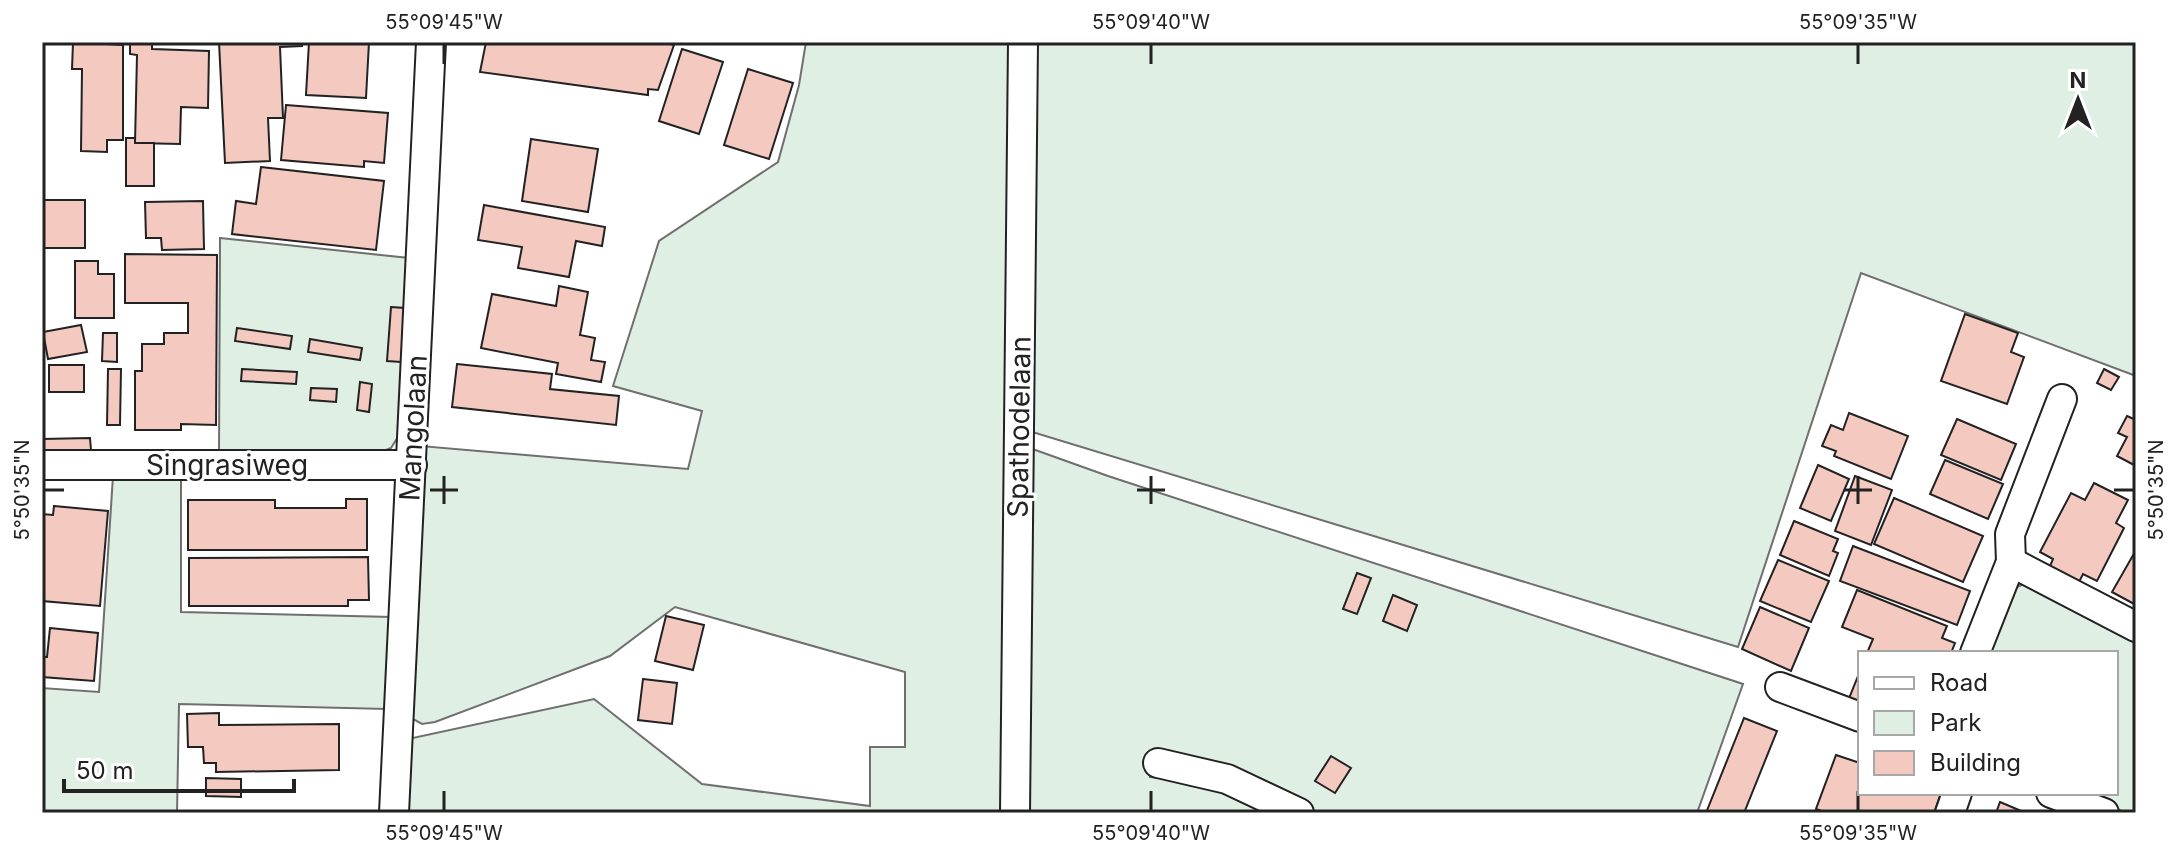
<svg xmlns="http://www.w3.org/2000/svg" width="2178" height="855" font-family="Inter,sans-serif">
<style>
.green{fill:#e0efe3;stroke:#6f6f6f;stroke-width:2}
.building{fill:#f3c9c0;stroke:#222;stroke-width:2}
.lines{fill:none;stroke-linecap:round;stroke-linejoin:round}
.minor-casing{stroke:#222;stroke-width:32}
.minor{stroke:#fff;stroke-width:28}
.ticks{fill:none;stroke:#222;stroke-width:3}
.labels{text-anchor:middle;stroke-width:6;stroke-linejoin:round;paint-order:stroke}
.street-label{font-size:28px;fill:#222;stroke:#fff}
.neatline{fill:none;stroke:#222;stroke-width:3}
.ticks-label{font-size:20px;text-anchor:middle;fill:#222}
</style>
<rect width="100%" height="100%" fill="#fff"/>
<!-- green -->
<g class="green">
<polygon points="806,42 1013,42 1007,813 404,813 408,739 594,699 702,784 870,806 870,747 905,747 905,672 675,607 610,656 435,722 422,724 411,718 421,446 688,469 702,411 613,386 659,241 778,162 799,85"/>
<polygon points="1033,42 2136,42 2136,376 1861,273 1738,647 1029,431"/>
<polygon points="220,238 409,258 401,432 391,448 373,455 219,455"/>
<path d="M1027 447 1108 476 1743 684 1697 813H1315L1235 774 1153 753 1150 777C1193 781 1230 794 1269 813H1028Z"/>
<polygon points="113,476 181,476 181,612 393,617 387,709 179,704 177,813 42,813 42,688 99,692"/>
<polygon points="2028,582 2136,639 2136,813 2127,813 2074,793 2116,793 2116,653 1985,653 2015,588"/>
</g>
<!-- building -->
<g class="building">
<polygon points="73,42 123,45 123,140 107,140 107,152 81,151 82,69 72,69"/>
<polygon points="130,42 152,42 152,49 209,51 208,108 181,107 180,144 135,143 137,55 130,54"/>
<polygon points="219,42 302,42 302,46 280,47 283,118 268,118 270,161 225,163"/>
<polygon points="309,42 369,42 366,98 306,95"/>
<polygon points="486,42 662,42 674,45 658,90 648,89 648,95 480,72"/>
<polygon points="682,49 723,62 699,134 659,121"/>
<polygon points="748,69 793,83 769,159 724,145"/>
<polygon points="286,105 388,113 384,163 364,161 364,167 281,160"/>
<polygon points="126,138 135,138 135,143 154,143 154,186 126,186"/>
<polygon points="531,139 598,149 588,212 522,201"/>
<polygon points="261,167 384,181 376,250 232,234 236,201 256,204"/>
<rect x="42" y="200" width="43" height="48"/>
<polygon points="203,201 204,249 162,250 161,238 146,238 145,202"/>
<polygon points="484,205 605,227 602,246 576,241 569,277 518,268 522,247 478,240"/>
<polygon points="125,254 217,255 216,425 181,424 181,430 135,430 135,371 142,371 142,344 164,344 164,333 188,333 188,303 125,303"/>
<polygon points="75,261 98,261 98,274 114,274 114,318 75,318"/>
<polygon points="559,286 588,292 580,335 595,338 591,360 605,362 601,382 556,374 558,363 481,348 492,294 556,306"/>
<polygon points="391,307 405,308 401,362 387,361"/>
<polygon points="1965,314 2018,333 2011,352 2024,357 2007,404 1941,381"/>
<polygon points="81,325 87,352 48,359 43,332"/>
<polygon points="237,328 292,336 290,349 235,341"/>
<polygon points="103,333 117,333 117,362 102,361"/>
<polygon points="310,339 362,348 360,360 308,352"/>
<polygon points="457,364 552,374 550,389 619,396 616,425 452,407"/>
<rect x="49" y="365" width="35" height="27"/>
<polygon points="108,369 121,369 120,425 107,425"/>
<polygon points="242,369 297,372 296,384 241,381"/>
<polygon points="2104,369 2119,377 2111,390 2097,383"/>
<polygon points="360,382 372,384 369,412 357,410"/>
<polygon points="311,388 337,389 336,402 310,400"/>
<polygon points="1849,413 1908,436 1891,479 1834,456 1836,451 1822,446 1831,425 1843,430"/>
<polygon points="2127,416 2136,420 2136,466 2117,456 2127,437 2118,433"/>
<polygon points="1957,419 2016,444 2001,480 1941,455"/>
<polygon points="90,438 91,450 42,450 42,439"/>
<polygon points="1945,460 2003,484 1988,519 1930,494"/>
<polygon points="1818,465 1849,479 1831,521 1800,508"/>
<polygon points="1855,476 1892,490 1871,545 1835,531"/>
<polygon points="2094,483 2128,500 2116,523 2124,528 2097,581 2083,574 2077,586 2048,571 2053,559 2040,552 2071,493 2085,500"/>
<polygon points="1894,498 1983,536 1963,582 1874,544"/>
<polygon points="346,499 367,499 367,550 188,550 188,500 275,500 275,508 346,508"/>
<polygon points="54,506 108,511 100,606 42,601 42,514 53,515"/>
<polygon points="1794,521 1838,539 1833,551 1838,553 1829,576 1780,555"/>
<polygon points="1853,546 1970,591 1957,625 1840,581"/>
<polygon points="2136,550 2136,605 2112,592"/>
<polygon points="368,557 369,600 348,600 348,606 189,606 189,558"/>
<polygon points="1778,560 1829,581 1811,622 1760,601"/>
<polygon points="1357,573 1371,578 1357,614 1343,609"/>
<polygon points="1857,590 1947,626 1942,638 1955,643 1951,653 1867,653 1873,639 1842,627"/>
<polygon points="1393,595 1417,605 1407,631 1383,621"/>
<polygon points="1760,607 1809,628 1791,671 1742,649"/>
<polygon points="666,616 704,625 693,670 655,661"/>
<polygon points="50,628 98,633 94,681 42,677 42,657 47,657"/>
<polygon points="1860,671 1860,705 1848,701"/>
<polygon points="643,679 677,683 672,724 638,720"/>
<polygon points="219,713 219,725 339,724 339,770 216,772 216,763 204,763 203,747 188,747 187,714"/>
<polygon points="1744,718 1777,731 1744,813 1706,813"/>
<polygon points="1836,755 1860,763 1860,793 1941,793 1934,813 1827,813 1816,809"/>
<polygon points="1331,756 1351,768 1335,793 1315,781"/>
<polygon points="206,778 241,779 241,797 206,796"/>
<polygon points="2000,802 2026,813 1996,813"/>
</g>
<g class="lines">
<!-- minor casing -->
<g class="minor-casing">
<g id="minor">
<polyline points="42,465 412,465"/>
<polyline points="2011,562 2010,534 2062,399"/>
<polyline points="1975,653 2011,562 2136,627"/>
<polyline points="1780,687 1860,717"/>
<polyline points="1158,763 1227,779 1299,813"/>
<polyline points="2051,793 2104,813"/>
<polyline points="394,813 431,42"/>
<polyline points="1015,813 1023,42"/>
<polyline points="1950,813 1957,793"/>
</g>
</g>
<!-- minor -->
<use href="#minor" class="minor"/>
</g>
<!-- ticks -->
<path class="ticks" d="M444 44V64M1151 44V64M1858 44V64M444 476V504M1151 476V504M1858 476V504M44 490H64M430 490H458M1137 490H1165M1844 490H1872M2114 490H2134M444 791V811M1151 791V811M1858 791V811"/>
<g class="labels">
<!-- street labels -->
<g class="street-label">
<text transform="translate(1019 427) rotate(-89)" y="10">Spathodelaan</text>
<text transform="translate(413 428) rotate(-87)" y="10">Mangolaan</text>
<text x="227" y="475">Singrasiweg</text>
</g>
</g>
<!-- border -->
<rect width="2178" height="855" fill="none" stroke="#ffffff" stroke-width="88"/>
<!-- legend -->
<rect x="1858" y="651" width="260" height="144" fill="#ffffff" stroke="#a7a7a7" stroke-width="2"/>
<rect x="1874" y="677" width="40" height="12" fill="#ffffff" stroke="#a7a7a7" stroke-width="2"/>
<text x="1930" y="691" font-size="24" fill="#222222">Road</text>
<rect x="1874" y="711" width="40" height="24" fill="#e0efe3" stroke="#a7a7a7" stroke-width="2"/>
<text x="1930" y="731" font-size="24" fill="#222222">Park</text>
<rect x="1874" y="751" width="40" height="24" fill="#f3c9c0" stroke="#a7a7a7" stroke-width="2"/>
<text x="1930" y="771" font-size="24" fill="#222222">Building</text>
<!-- north arrow -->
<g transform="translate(2078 100)" stroke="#ffffff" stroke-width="6" paint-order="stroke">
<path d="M0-6L14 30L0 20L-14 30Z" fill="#222222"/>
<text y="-12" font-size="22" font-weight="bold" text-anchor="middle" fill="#222222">N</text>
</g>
<!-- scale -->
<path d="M64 779v12h230v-12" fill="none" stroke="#222222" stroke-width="4"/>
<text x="76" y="779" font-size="24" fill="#222222" stroke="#ffffff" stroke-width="6" paint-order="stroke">50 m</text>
<rect x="44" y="44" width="2090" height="767" class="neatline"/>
<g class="ticks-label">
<text x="444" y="29">55°09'45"W</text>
<text x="1151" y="29">55°09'40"W</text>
<text x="1858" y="29">55°09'35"W</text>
<text transform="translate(22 490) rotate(-90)" y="7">5°50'35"N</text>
<text transform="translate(2156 490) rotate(-90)" y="7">5°50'35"N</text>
<text x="444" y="840">55°09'45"W</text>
<text x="1151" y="840">55°09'40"W</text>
<text x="1858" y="840">55°09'35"W</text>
</g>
</svg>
